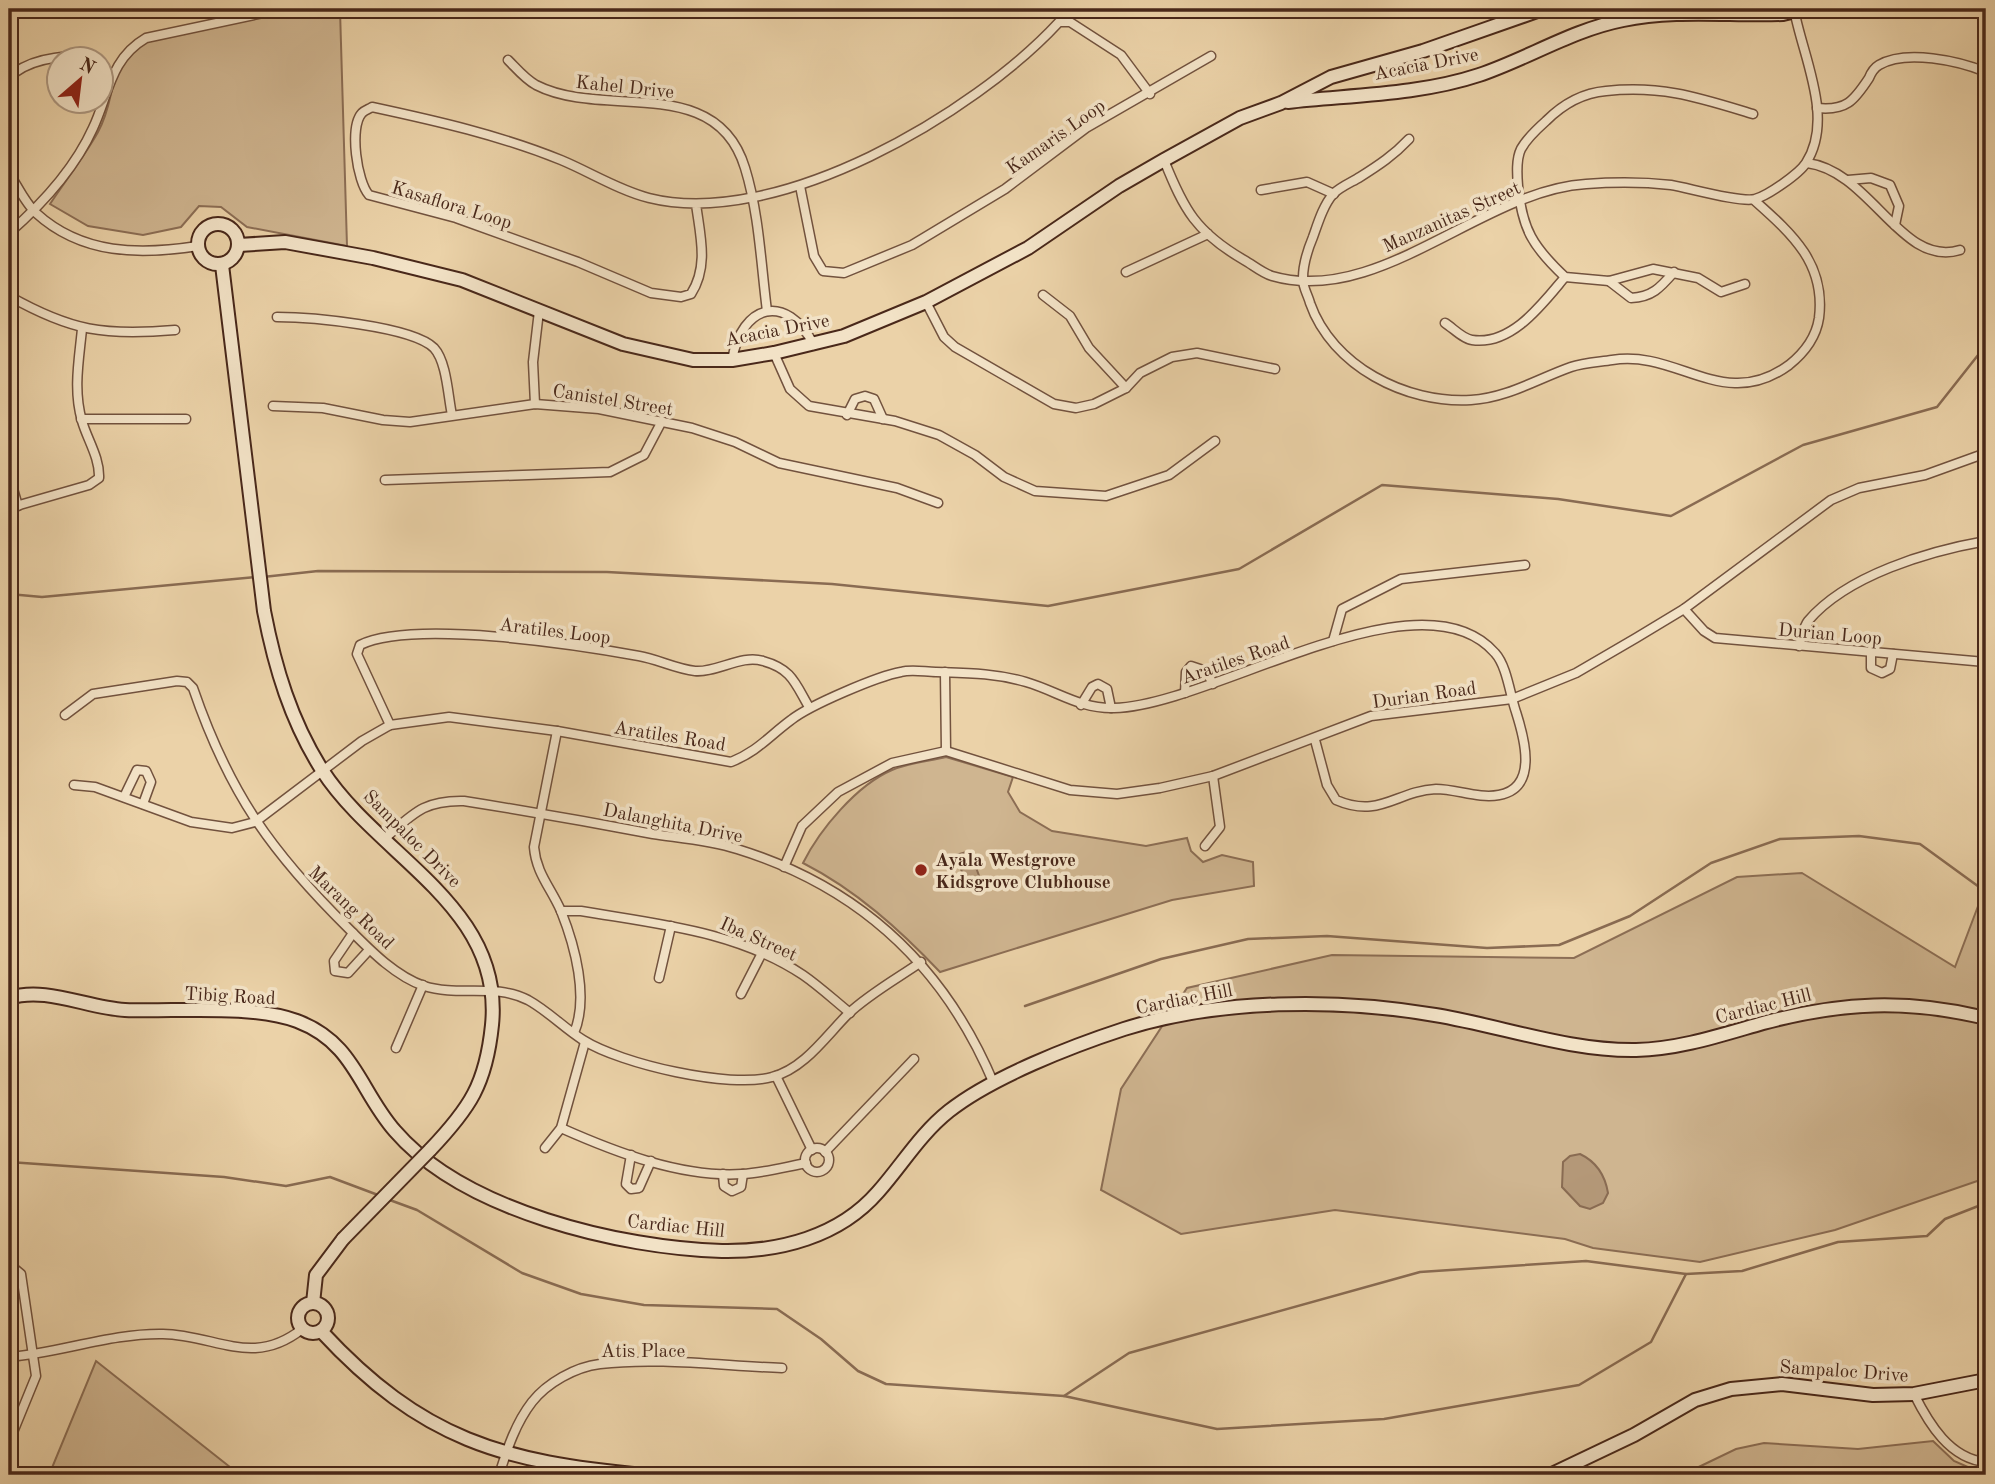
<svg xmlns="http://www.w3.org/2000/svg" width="1995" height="1484" font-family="'Old Standard TT',serif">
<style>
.green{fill:#cfb590;stroke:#8c6e55;stroke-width:2}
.water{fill:#b49878;stroke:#896b52;stroke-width:2}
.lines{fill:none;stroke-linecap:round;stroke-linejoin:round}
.stream{stroke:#896b52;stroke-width:2.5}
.street-casing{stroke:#72523e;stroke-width:11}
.secondary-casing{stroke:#49281a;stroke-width:16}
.street{stroke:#f2e2c6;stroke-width:8}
.secondary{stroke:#f2e2c6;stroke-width:12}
.secondary-bridge-casing{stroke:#49281a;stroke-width:16;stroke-linecap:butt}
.secondary-bridge{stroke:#f2e2c6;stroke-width:12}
.poi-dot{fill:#8f2418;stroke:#f2e2c6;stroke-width:2.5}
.labels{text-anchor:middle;stroke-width:7;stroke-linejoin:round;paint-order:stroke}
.street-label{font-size:19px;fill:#49281a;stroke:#f2e2c6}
.poi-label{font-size:19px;font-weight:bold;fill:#49281a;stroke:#f2e2c6;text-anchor:start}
</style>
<rect width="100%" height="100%" fill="#ebd2a8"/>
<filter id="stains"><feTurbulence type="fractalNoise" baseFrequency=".00286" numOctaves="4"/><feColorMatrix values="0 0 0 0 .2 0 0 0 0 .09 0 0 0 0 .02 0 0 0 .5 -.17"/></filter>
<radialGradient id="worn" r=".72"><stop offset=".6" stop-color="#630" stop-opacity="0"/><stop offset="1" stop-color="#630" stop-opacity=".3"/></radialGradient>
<!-- green -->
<g class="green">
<path d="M340 10 347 246 247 227 221 207 199 206 181 227 143 235 88 226 50 204C66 180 84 157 98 132 119 94 103 66 148 40L283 12Z"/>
<path d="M946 757 1013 777 1008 792 1020 812 1052 831 1146 846 1187 838 1191 851 1203 862 1222 855 1253 862 1254 886 1172 900 940 972C900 930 856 890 803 863 820 829 857 785 892 770 908 763 929 761 946 757Z"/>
<polygon points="1802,873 1955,967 1986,885 1986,1178 1835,1230 1700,1262 1593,1248 1565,1239 1335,1210 1181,1234 1101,1190 1121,1089 1187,988 1332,955 1574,958 1737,877"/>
<polygon points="96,1361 240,1475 49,1475"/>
<polygon points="1933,1441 1954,1461 1986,1475 1682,1475 1736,1449 1764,1443 1858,1449"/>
</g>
<!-- water -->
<g class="water">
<polygon points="970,851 982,884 968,889 956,855"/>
<path d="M1580 1154C1597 1162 1605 1175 1608 1193L1603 1203 1590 1209 1580 1206 1562 1187 1563 1162 1570 1156Z"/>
</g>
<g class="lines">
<!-- stream -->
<g class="stream">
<polyline points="263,577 318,571 607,572 832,584 1048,606 1239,569 1382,485 1558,499 1671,516 1803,445 1937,407 1986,345"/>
<polyline points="9,594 42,597 256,577"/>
<polyline points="1025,1006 1161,959 1248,939 1327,936 1487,948 1559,945 1630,916 1711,863 1780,839 1859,836 1920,844 1986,892"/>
<polyline points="9,1162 224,1177 286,1186 330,1177 378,1195"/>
<polyline points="387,1199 417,1210 522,1273 581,1294 644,1305 777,1309 821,1339 858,1371 886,1384 1064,1396 1217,1429 1384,1419 1579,1385 1651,1342 1686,1274"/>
<polyline points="1064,1396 1129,1353 1420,1272 1586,1261 1686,1274 1742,1271 1838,1242 1927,1236 1945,1219 1986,1203"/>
</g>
<!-- street casing -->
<g class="street-casing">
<g id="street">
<polyline points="414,9 442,9"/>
<polyline points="711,9 746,13 769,9"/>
<path d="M508 60C517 69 525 79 536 85 604 120 716 72 745 168 759 213 761 264 767 311"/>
<path d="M14 73C36 57 72 53 98 60"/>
<path d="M1817 108C1846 111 1854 101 1869 78 1871 73 1874 68 1879 65 1906 49 1959 61 1986 72"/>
<path d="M1409 139C1394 155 1379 165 1360 177 1352 182 1340 187 1333 194 1323 206 1318 223 1313 237 1308 249 1303 265 1303 278 1302 286 1308 295 1310 303 1332 366 1406 404 1471 400 1507 398 1537 379 1571 367 1583 363 1599 362 1612 360 1677 349 1724 413 1789 365 1804 353 1816 338 1819 318 1826 263 1791 233 1754 200"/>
<path d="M1164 160C1184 210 1196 232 1244 260 1253 265 1262 273 1272 276 1379 307 1483 190 1586 184 1613 182 1644 182 1671 185 1689 188 1741 203 1755 199 1767 196 1799 174 1806 163 1835 118 1802 55 1794 9"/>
<path d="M1807 163C1871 171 1901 268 1960 250"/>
<path d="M9 173C17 185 25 203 36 213 82 255 140 255 198 246"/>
<polyline points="1848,180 1871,178 1890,185 1899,206 1895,225"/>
<polyline points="800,186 814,256 823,271 844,273 912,245 1005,189 1086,128 1211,56"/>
<polyline points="1261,190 1307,182 1334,194"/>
<path d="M696 204C700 235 709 266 691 294L681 297 651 293 578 262 456 218 369 195C357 182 349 127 362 113 365 110 369 109 372 107 437 121 499 135 561 160 590 172 618 190 649 198 777 230 974 114 1059 22H1070L1121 55 1150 94"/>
<path d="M9 233C41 205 75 168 93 128 109 94 110 59 146 38L282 9"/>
<polyline points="1126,272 1208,234"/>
<path d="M1609 281 1631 298C1652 297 1660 288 1674 272"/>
<path d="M1745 284 1721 292 1698 278 1653 269 1609 281 1565 277C1533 247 1522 229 1518 186 1517 174 1516 159 1521 149 1527 138 1537 129 1546 121 1563 104 1582 93 1606 91 1663 85 1700 98 1753 114"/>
<polyline points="1043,295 1070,316 1089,348 1126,388"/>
<path d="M9 296C71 331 104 336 175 330"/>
<polyline points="926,302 944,337 955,347 1054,404 1076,408 1094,404 1126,388 1140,373 1172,357 1197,353 1275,369"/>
<path d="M277 317C309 317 412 326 434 348 447 362 448 397 452 415"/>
<path d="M1445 323C1453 328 1463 339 1472 340 1512 346 1543 303 1565 277"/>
<polyline points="774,353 790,389 809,406 895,421 939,435 975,455 1004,477 1035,491 1106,496 1169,475 1215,441"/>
<path d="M732 360C742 304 786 292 814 345"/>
<polyline points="535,404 533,362 539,311"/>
<polyline points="273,406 323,408 383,420 410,422 535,404 599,409 692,428 735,442 779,463 897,488 938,503"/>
<polyline points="847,415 855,399 865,396 874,399 883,419"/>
<polyline points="81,419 186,419"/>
<polyline points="9,475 18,506"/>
<polyline points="385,480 610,472 644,455 662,421"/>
<path d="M9 508 89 485 99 478C100 458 87 439 82 421 73 390 79 360 82 329"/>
<polyline points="1684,609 1704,631 1715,638 1985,662 1986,513"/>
<polyline points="1333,641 1342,609 1401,579 1525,565"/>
<path d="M1799 646C1802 638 1803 627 1808 621 1847 575 1929 551 1986 541"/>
<polyline points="1871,653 1871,668 1882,673 1890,669 1893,654"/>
<polyline points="945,672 946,751"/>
<polyline points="1185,693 1186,672 1191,666 1206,671 1213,684"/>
<polyline points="1984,702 1985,662"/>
<polyline points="1081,705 1092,687 1098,684 1107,689 1111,708"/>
<path d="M65 715 93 694 177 681 187 682 193 688C229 793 271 852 349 929 370 950 395 976 424 986 459 997 495 983 528 1000 548 1011 564 1028 583 1040 621 1064 730 1089 772 1077 804 1069 826 1036 848 1014 869 994 898 978 921 962"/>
<path d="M390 725 357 654 360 645C413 619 578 645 639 656 657 659 676 669 695 671 716 673 742 654 763 661 792 669 795 683 809 707"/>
<path d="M557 731 534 847C536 873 551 888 561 911 575 946 589 998 574 1033"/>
<path d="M74 785 95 787 191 822 232 828 255 822 362 741 390 725 449 717 557 731 731 762C758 751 768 737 791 720 810 705 878 676 901 672 912 669 925 672 936 672 967 673 995 673 1026 682 1057 691 1080 709 1114 708 1211 706 1420 567 1495 653 1507 666 1510 695 1516 712 1524 737 1539 788 1499 795 1479 799 1456 789 1436 789 1396 791 1380 819 1336 800L1327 785 1315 740"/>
<polyline points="124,797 137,770 146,771 151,782 143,804"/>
<path d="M383 840C413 814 423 800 464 801 527 811 590 822 653 834 680 838 710 840 737 849 860 887 945 967 994 1084"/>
<polyline points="1205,846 1220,827 1213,776"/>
<polyline points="784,867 802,826 838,792 892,763 946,751 1070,790 1117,794 1160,788 1213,776 1371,716 1512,699 1576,673 1636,638 1684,609 1831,500 1859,488 1925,475 1986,453"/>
<path d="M561 911H581C657 924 737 931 803 975 819 986 834 1000 850 1013"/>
<polyline points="353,933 334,961 335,971 348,973 369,950"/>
<polyline points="659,978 671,926"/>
<polyline points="741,994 762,953"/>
<polyline points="396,1048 423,985"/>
<polyline points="776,1076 812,1150"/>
<path d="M561 1128C615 1152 682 1178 742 1174 763 1173 785 1167 806 1163"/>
<polyline points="545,1148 561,1128 585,1042"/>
<circle cx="817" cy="1160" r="12"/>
<polyline points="825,1152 914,1059"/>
<polyline points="631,1155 626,1184 631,1189 639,1188 651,1161"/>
<polyline points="723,1174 724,1186 732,1191 741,1187 743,1174"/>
<polyline points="9,1264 21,1274 36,1376 9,1442"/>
<path d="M9 1357C60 1353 111 1333 163 1334 216 1335 253 1368 302 1329"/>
<path d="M1914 1394C1929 1424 1950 1459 1986 1462"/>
<path d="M499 1475C507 1450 515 1424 532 1402 547 1383 575 1367 600 1364 657 1357 724 1366 782 1368"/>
</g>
</g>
<!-- secondary casing -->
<g class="secondary-casing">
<g id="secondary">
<path d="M1288 102C1350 95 1419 95 1479 75 1527 59 1572 30 1623 20 1675 9 1731 16 1783 14L1804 9"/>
<circle cx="218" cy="244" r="20"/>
<polyline points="239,245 285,242 373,258 462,280 623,344 693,360 732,360 774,353 844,336 926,302 1028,248 1119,186 1164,160 1240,118 1281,103 1331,77 1423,51 1543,9"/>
<path d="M222 265 264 611C275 668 291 721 322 770 378 857 504 906 492 1025 486 1084 470 1108 430 1150"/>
<path d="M9 998C46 986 87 1008 125 1010 174 1012 252 1004 297 1021 355 1043 359 1090 395 1131 464 1211 620 1248 722 1251 779 1252 839 1237 878 1192 902 1165 920 1134 949 1111 992 1077 1072 1046 1124 1029 1219 999 1337 998 1435 1015 1502 1026 1568 1051 1636 1050 1680 1049 1721 1035 1763 1023 1842 1002 1906 999 1986 1018"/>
<circle cx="313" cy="1318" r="15"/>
<polyline points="313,1303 316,1275 343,1239"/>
<path d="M321 1331C422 1440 502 1462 645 1475"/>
<polyline points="1550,1475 1634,1435 1695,1400 1731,1389 1782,1384 1873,1395 1914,1394 1986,1380"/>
</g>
</g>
<!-- street -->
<use href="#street" class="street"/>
<!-- secondary -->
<use href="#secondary" class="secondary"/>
<!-- secondary-bridge casing -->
<g class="secondary-bridge-casing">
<polyline id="secondary-bridge" points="343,1239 430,1150"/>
</g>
<!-- secondary-bridge -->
<use href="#secondary-bridge" class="secondary-bridge"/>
</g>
<!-- markers -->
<circle class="poi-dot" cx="921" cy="870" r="7"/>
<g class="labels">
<!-- street labels -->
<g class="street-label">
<text transform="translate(1426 63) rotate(-11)" y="7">Acacia Drive</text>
<text transform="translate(625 86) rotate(6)" y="7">Kahel Drive</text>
<text transform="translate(1055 136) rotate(-35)" y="7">Kamaris Loop</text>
<text transform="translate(452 204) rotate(17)" y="7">Kasaflora Loop</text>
<text transform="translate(1451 216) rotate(-24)" y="7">Manzanitas Street</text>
<text transform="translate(777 329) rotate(-11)" y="7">Acacia Drive</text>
<text transform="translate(613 399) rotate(9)" y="7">Canistel Street</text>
<text transform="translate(555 630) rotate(7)" y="7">Aratiles Loop</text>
<text transform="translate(1830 633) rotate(5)" y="7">Durian Loop</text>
<text transform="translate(1235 659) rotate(-19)" y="7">Aratiles Road</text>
<text transform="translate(1424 694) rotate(-8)" y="7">Durian Road</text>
<text transform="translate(670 735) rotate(9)" y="7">Aratiles Road</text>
<text transform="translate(673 822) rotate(11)" y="7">Dalanghita Drive</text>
<text transform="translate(413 838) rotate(45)" y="7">Sampaloc Drive</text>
<text transform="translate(352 907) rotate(44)" y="7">Marang Road</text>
<text transform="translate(759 938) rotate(24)" y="7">Iba Street</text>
<text transform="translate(230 995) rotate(3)" y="7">Tibig Road</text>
<text transform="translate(1184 998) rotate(-11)" y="7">Cardiac Hill</text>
<text transform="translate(1763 1005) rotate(-14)" y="7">Cardiac Hill</text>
<text transform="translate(676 1225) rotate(6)" y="7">Cardiac Hill</text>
<text x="643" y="1357">Atis Place</text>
<text transform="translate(1844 1370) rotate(4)" y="7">Sampaloc Drive</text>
</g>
<!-- poi labels -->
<g class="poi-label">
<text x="935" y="866">Ayala Westgrove<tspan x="935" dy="22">Kidsgrove Clubhouse</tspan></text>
</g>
</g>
<!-- margin -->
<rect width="1995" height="1484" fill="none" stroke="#ebd2a8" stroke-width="35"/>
<rect x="10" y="10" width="1974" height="1463" fill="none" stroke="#49281a" stroke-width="3.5"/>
<rect x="18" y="18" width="1960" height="1449" fill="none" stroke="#49281a" stroke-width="2"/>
<!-- north arrow -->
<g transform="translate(80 80) rotate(28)"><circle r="33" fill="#f2e2c6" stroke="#ae9881" stroke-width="2"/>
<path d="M0-5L12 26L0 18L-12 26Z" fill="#8f2418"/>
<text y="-10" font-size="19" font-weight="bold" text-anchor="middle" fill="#49281a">N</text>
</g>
<rect width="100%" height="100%" filter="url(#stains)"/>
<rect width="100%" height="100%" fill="url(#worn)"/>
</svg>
